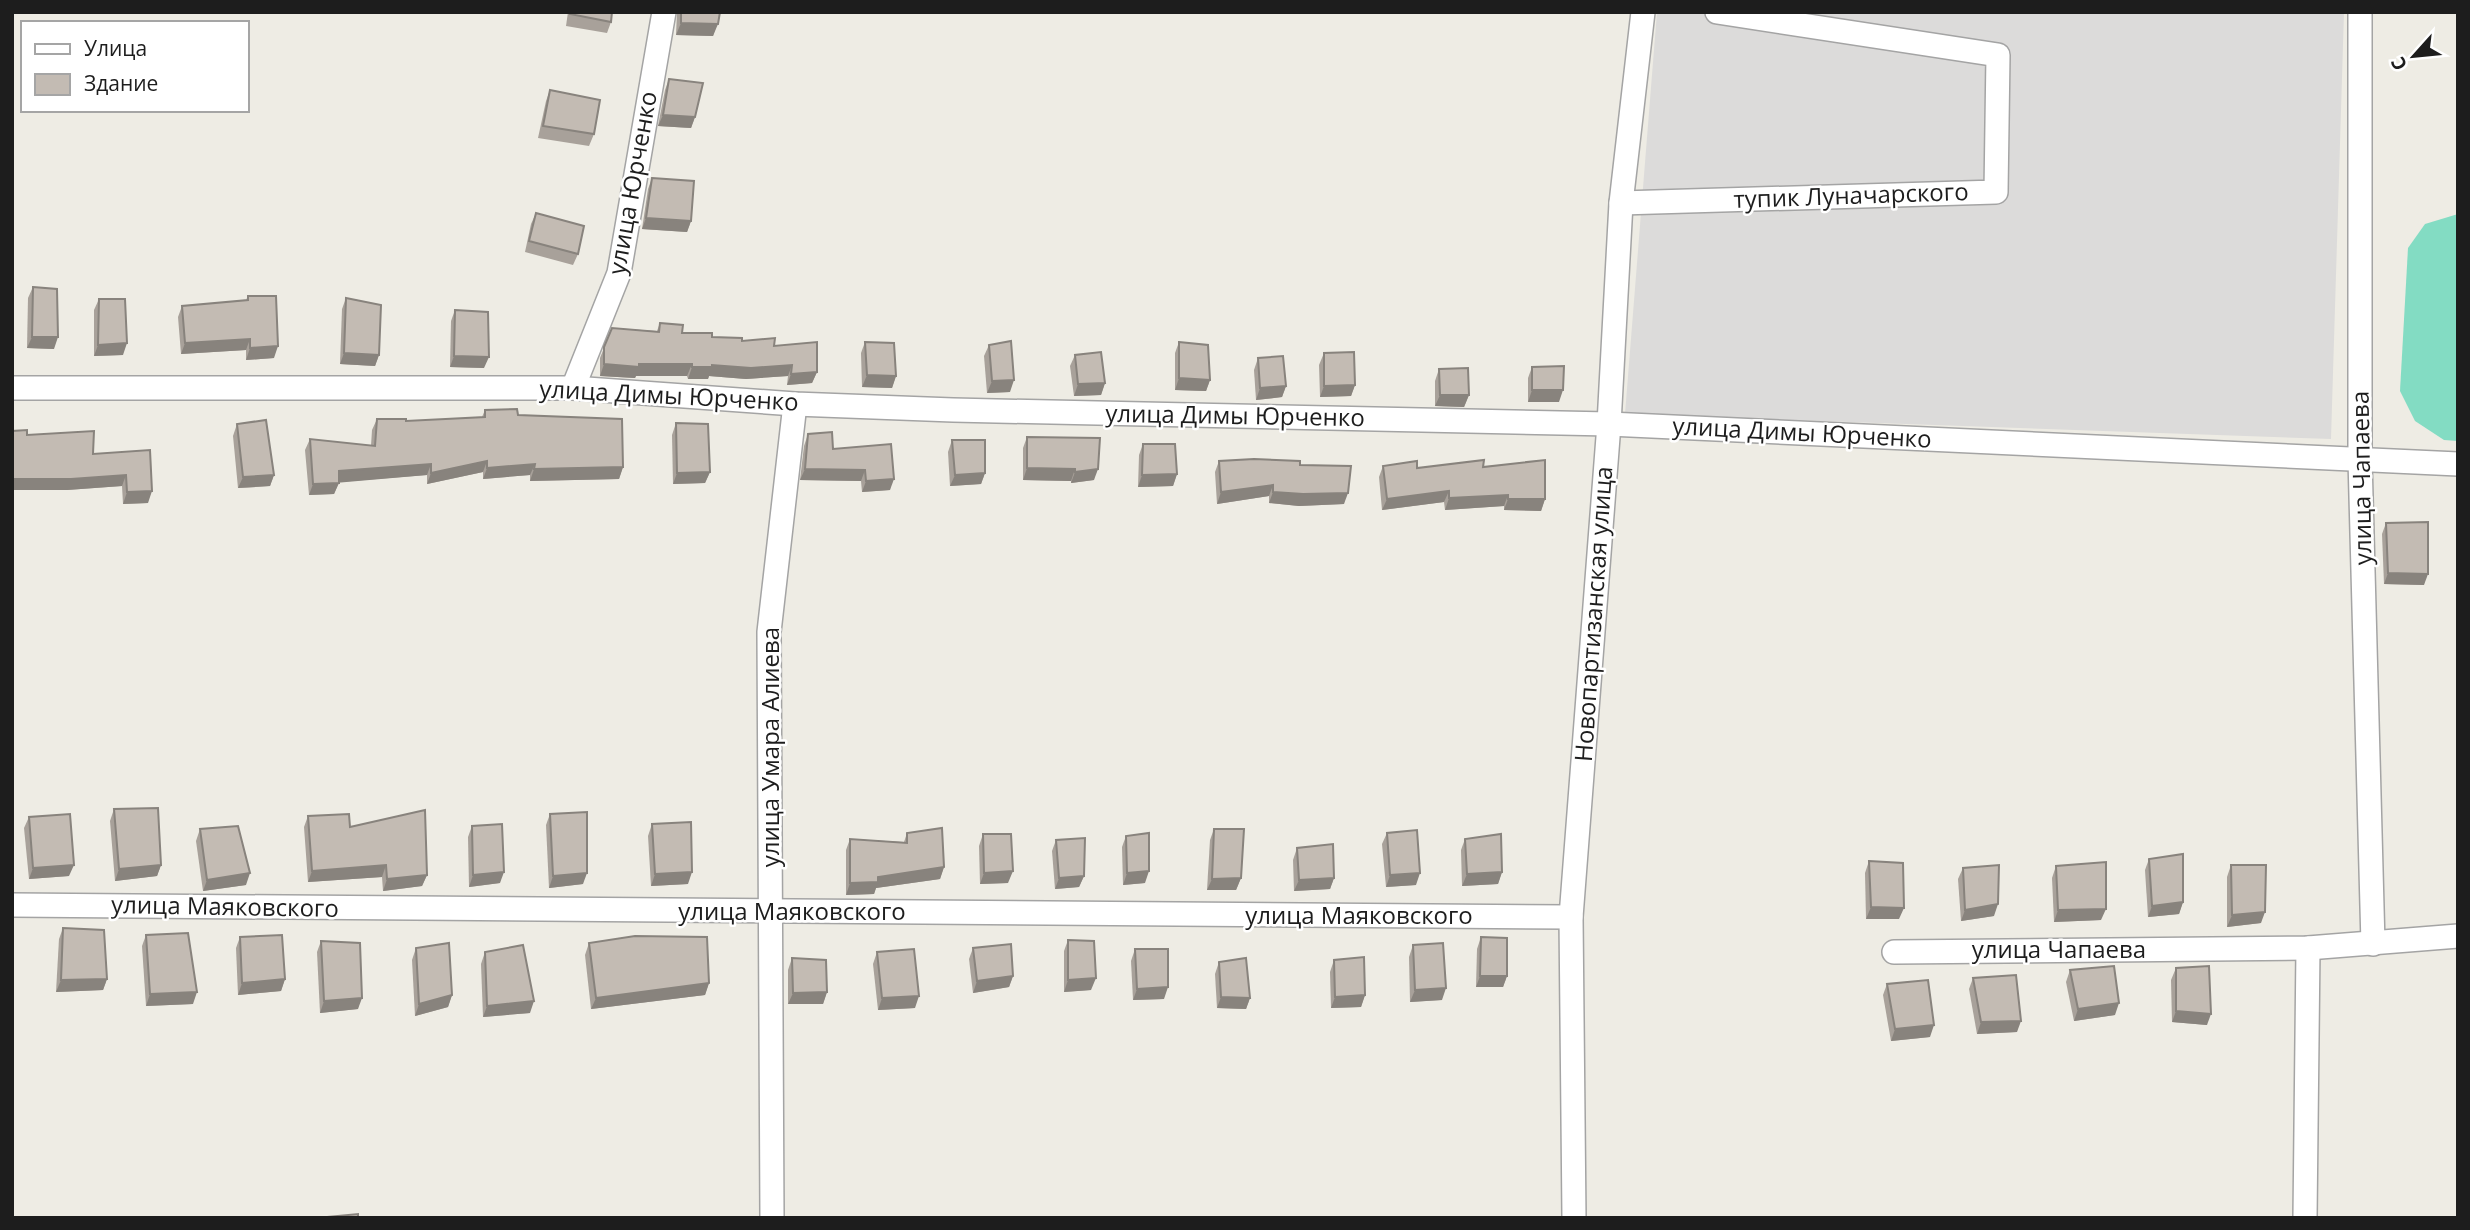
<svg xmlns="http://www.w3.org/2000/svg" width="2470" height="1230" font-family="'Open Sans',sans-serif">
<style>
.residential{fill:#dcdbda}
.pitch{fill:#83dcc3}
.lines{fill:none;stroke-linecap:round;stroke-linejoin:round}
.minor-casing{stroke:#a4a4a4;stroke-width:26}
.minor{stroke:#fff;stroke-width:23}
.wall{fill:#a8a19a}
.shaded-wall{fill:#88837d}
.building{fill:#c3bbb3;stroke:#88837d;stroke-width:2}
.labels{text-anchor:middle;stroke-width:5;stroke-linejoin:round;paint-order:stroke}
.street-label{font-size:24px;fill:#1d1d1d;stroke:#fff}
</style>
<rect width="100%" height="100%" fill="#eeece4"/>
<!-- residential -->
<polygon class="residential" points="1657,12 2344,12 2331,439 1625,414"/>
<!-- pitch -->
<polygon class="pitch" points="2458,214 2458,441 2444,440 2415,421 2400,391 2408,248 2425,224"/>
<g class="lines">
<!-- minor casing -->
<g class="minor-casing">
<g id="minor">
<polyline points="2360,12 2360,459 2373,944"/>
<polyline points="1621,203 1996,192 1998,55 1717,12"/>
<polyline points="12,388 573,388 795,404 953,410 1609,424 2458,464"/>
<polyline points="573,388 619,273 664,12"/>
<polyline points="12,905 1571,917"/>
<polyline points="1894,952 2308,948 2458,936"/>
<polyline points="772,1218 769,632 795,404"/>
<polyline points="1574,1218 1571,917 1609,424 1621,203 1643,12"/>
<polyline points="2305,1218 2308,948"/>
</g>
</g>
<!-- minor -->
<use href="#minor" class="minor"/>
</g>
<!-- wall -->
<g class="wall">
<polygon points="568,12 612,12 611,22 607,33 566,26"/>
<polygon points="677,12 720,12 713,36 676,35"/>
<polygon points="669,79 695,117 691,128 658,126 665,90"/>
<polygon points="550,90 594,134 589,146 538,138 546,101"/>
<polygon points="652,178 691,221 687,232 642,229 648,189"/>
<polygon points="536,213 578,254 573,265 525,252 531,224"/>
<polygon points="33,287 54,349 27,348 28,298"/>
<polygon points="248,296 274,358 246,360 246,350 181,354 178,317 182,306 246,300"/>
<polygon points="346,298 379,355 375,366 340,364 342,309"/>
<polygon points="99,299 123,355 94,356 94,310"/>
<polygon points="455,310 484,368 450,367 451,321"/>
<polygon points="660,323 682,333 774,346 817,372 812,383 787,385 788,376 746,379 709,376 708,379 688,379 687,376 636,376 635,378 600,376 600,358 612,328 657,331"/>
<polygon points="865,342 896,376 892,388 862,387 861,353"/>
<polygon points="1179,342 1210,380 1206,391 1175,390 1175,353"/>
<polygon points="989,345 1010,392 987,393 984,356"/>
<polygon points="1324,353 1355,385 1351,396 1320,397 1319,365"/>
<polygon points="1075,355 1105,383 1101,395 1074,396 1070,366"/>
<polygon points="1258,358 1286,386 1282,397 1256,400 1254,370"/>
<polygon points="1532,367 1559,402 1528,402 1528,378"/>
<polygon points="1439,369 1469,395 1464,407 1435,406 1435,381"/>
<polygon points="485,410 518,415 623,467 619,479 530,481 530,475 483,479 483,472 427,484 427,475 339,482 334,494 309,495 305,450 310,439 371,446 372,430 377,419 406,421 482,417"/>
<polygon points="676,423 710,472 705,483 673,484 672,435"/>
<polygon points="237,424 274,475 270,486 238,488 233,436"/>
<polygon points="12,431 93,454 150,450 148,503 123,504 122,486 67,490 12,490"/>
<polygon points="808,434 833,449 891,444 890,490 862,492 861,481 800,480 804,446"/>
<polygon points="1027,437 1094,480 1071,483 1071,481 1023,480 1023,448"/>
<polygon points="952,440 985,473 981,484 950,486 948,452"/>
<polygon points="1143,444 1177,474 1173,486 1138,487 1139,455"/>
<polygon points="1219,461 1300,465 1344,504 1299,506 1269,503 1269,496 1217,504 1215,472"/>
<polygon points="1383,466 1417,468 1483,467 1545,499 1541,511 1504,510 1504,506 1445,510 1444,502 1382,510 1379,477"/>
<polygon points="2386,523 2424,585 2384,584 2382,534"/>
<polygon points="114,809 161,865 157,876 115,881 110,821"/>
<polygon points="550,814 583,884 549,888 546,825"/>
<polygon points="308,816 350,827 427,875 422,886 383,891 382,877 308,882 304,827"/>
<polygon points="29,817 69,876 29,879 24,828"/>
<polygon points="652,824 688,884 651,886 648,836"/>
<polygon points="472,826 500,883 469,887 468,837"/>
<polygon points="200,829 246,885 203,891 196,841"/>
<polygon points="1214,829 1241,878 1236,890 1207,890 1210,840"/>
<polygon points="907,833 944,867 940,879 876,888 874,894 846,895 846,850 850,839 904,842"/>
<polygon points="1387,833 1416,885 1386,887 1382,844"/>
<polygon points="983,834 1008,883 980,884 979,846"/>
<polygon points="1126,836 1145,883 1123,885 1122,847"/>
<polygon points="1465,839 1502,872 1498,884 1462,886 1461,850"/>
<polygon points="1056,840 1084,876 1079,887 1055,889 1052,851"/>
<polygon points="1297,848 1334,878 1330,889 1294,891 1293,860"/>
<polygon points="2149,859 2183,902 2179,914 2148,917 2145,870"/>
<polygon points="1869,861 1899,919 1866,919 1865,873"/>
<polygon points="2231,865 2261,923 2227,927 2227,877"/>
<polygon points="2056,866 2101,920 2054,922 2052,878"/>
<polygon points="1963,868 1994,916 1961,921 1958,879"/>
<polygon points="63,928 107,979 103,990 56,992 59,939"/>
<polygon points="146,935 193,1004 146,1006 142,946"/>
<polygon points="240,937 285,979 281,991 238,995 236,948"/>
<polygon points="1481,937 1507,976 1503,987 1476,987 1477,949"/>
<polygon points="1068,940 1091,990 1064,992 1064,951"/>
<polygon points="321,941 358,1009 320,1013 317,952"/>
<polygon points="589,943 709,983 705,995 591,1009 585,955"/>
<polygon points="1413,945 1442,1000 1410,1002 1409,957"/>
<polygon points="416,948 452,995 448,1007 415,1016 412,960"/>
<polygon points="973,948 1013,976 1009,987 973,993 969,959"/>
<polygon points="1135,949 1164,999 1133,1000 1131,961"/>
<polygon points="485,952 530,1013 483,1017 481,964"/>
<polygon points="877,952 915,1008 878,1010 873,964"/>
<polygon points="792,958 827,992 823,1004 788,1004 788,970"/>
<polygon points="1334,960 1365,995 1361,1007 1331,1008 1330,972"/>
<polygon points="1219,962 1250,998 1246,1009 1217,1008 1215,974"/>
<polygon points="2176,968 2207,1025 2172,1022 2171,980"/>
<polygon points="2070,970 2115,1015 2074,1021 2066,982"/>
<polygon points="1973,978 2017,1032 1977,1034 1969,989"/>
<polygon points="1887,984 1930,1037 1891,1041 1883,995"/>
</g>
<!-- shaded-wall -->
<g class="shaded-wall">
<polygon points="681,23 718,24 713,36 676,35"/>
<polygon points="663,115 695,117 691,128 658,126"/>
<polygon points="646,218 691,221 687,232 642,229"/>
<polygon points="32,337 58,337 54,349 27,348"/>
<polygon points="250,339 246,350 181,354 185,343"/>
<polygon points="127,343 123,355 94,356 98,345"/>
<polygon points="278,346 274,358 246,360 250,348"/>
<polygon points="344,353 379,355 375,366 340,364"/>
<polygon points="454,356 489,357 484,368 450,367"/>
<polygon points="604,364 692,364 687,376 636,376 635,378 600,376"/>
<polygon points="712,365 792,365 788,376 746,379 709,376 708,379 688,379 692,367"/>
<polygon points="817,372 812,383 787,385 791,374"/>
<polygon points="867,375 896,376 892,388 862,387"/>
<polygon points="1179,378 1210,380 1206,391 1175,390"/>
<polygon points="1014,380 1010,392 987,393 992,381"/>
<polygon points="1105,383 1101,395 1074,396 1078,384"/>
<polygon points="1355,385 1351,396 1320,397 1324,386"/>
<polygon points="1286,386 1282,397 1256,400 1260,388"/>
<polygon points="1532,390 1563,390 1559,402 1528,402"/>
<polygon points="1440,395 1469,395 1464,407 1435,406"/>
<polygon points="487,461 483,472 427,484 431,473"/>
<polygon points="431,464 427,475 335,483 339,471"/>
<polygon points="535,464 530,475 483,479 487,468"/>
<polygon points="623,467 619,479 530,481 534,469"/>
<polygon points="1027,468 1075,469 1071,481 1023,480"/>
<polygon points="805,469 865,470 861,481 800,480"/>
<polygon points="1098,469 1094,480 1071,483 1075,472"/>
<polygon points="710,472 705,483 673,484 677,473"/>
<polygon points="985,473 981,484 950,486 955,475"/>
<polygon points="1177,474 1173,486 1138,487 1142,475"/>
<polygon points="126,475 122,486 67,490 12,490 12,479"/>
<polygon points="274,475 270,486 238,488 243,477"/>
<polygon points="894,479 890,490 862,492 866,481"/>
<polygon points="339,483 334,494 309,495 313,484"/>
<polygon points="1273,485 1269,496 1217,504 1221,492"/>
<polygon points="152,491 148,503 123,504 127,492"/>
<polygon points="1449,491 1444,502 1382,510 1387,499"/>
<polygon points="1273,492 1348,493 1344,504 1299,506 1269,503"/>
<polygon points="1508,495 1504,506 1445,510 1449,498"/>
<polygon points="1508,499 1545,499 1541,511 1504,510"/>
<polygon points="2388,573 2428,574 2424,585 2384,584"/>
<polygon points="74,865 69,876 29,879 33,868"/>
<polygon points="161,865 157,876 115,881 119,869"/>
<polygon points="386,865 382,877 308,882 312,871"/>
<polygon points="944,867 940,879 876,888 874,894 846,895 850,883 878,877"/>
<polygon points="1013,871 1008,883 980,884 984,873"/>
<polygon points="1149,871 1145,883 1123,885 1127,873"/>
<polygon points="504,872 500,883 469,887 473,875"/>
<polygon points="692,872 688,884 651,886 655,874"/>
<polygon points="1502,872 1498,884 1462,886 1467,874"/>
<polygon points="250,873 246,885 203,891 207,880"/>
<polygon points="587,873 583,884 549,888 553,876"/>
<polygon points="1420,873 1416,885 1386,887 1390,875"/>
<polygon points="427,875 422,886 383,891 387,879"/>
<polygon points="1084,876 1079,887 1055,889 1059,878"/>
<polygon points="1241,878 1236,890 1207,890 1212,879"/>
<polygon points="1334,878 1330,889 1294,891 1299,880"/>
<polygon points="2183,902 2179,914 2148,917 2152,906"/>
<polygon points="1998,904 1994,916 1961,921 1965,910"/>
<polygon points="1871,907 1904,908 1899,919 1866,919"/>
<polygon points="2106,909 2101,920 2054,922 2058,910"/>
<polygon points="2265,912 2261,923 2227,927 2232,915"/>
<polygon points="1013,976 1009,987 973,993 977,981"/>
<polygon points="1480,976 1507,976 1503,987 1476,987"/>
<polygon points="1096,978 1091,990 1064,992 1068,980"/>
<polygon points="107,979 103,990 56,992 61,980"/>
<polygon points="285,979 281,991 238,995 242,983"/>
<polygon points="709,983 705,995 591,1009 596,998"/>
<polygon points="1168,987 1164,999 1133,1000 1137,989"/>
<polygon points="1446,988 1442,1000 1410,1002 1415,990"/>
<polygon points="197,992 193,1004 146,1006 150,994"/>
<polygon points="827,992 823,1004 788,1004 793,993"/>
<polygon points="452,995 448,1007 415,1016 419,1004"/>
<polygon points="1365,995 1361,1007 1331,1008 1335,997"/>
<polygon points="919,996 915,1008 878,1010 882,998"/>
<polygon points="1221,997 1250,998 1246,1009 1217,1008"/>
<polygon points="362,998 358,1009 320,1013 324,1001"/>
<polygon points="534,1001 530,1013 483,1017 487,1006"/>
<polygon points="2119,1003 2115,1015 2074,1021 2078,1009"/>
<polygon points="2176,1011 2211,1014 2207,1025 2172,1022"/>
<polygon points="2021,1021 2017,1032 1977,1034 1981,1022"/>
<polygon points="1934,1025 1930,1037 1891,1041 1895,1029"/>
</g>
<!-- building -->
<g class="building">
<polygon points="570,12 612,12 611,22 570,14"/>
<polygon points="681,12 720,12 718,24 681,23"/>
<polygon points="669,79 703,83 695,117 663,115"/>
<polygon points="550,90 600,100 594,134 543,126"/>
<polygon points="652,178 694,181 691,221 646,218"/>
<polygon points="536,213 584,226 578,254 529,241"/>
<polygon points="33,287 57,289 58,337 32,337"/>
<polygon points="248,296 276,296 278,346 250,348 250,339 185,343 182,306 248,300"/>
<polygon points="346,298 381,305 379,355 344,353"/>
<polygon points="99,299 125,299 127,343 98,345"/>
<polygon points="455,310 488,312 489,357 454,356"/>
<polygon points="660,323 683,325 682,333 712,333 712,337 742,338 742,341 775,338 774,346 817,342 817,372 791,374 792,365 751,368 712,365 712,367 692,367 692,364 639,364 639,367 604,364 604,347 612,328 659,332"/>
<polygon points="1011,341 1014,380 992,381 989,345"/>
<polygon points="865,342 894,343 896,376 867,375"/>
<polygon points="1179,342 1208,345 1210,380 1179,378"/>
<polygon points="1101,352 1105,383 1078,384 1075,355"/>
<polygon points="1354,352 1355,385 1324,386 1324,353"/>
<polygon points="1283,356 1286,386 1260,388 1258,358"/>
<polygon points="1564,366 1563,390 1532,390 1532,367"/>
<polygon points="1468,368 1469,395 1440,395 1439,369"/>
<polygon points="517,409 518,415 622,419 623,467 534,469 535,464 487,468 487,461 431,473 431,464 339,471 339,483 313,484 310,439 375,446 377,419 406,419 406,421 485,417 485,410"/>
<polygon points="266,420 274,475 243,477 237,424"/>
<polygon points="676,423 708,424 710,472 677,473"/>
<polygon points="27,430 27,435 94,431 93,454 150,450 152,491 127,492 126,475 71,479 12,479 12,431"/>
<polygon points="832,432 833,449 891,444 894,479 866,481 865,470 805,469 808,434"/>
<polygon points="1027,437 1100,438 1098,469 1075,472 1075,469 1027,468"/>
<polygon points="952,440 985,440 985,473 955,475"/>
<polygon points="1143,444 1175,444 1177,474 1142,475"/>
<polygon points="1254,459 1300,461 1300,465 1351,466 1348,493 1303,494 1273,492 1273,485 1221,492 1219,461"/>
<polygon points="1484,460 1483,467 1545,460 1545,499 1508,499 1508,495 1449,498 1449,491 1387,499 1383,466 1417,461 1417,468"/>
<polygon points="2428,522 2428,574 2388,573 2386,523"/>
<polygon points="158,808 161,865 119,869 114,809"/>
<polygon points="425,810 427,875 387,879 386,865 312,871 308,816 349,814 350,827"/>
<polygon points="587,812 587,873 553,876 550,814"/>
<polygon points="70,814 74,865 33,868 29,817"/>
<polygon points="691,822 692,872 655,874 652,824"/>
<polygon points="502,824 504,872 473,875 472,826"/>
<polygon points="238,826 250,873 207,880 200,829"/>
<polygon points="942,828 944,867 878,877 878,882 850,883 850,839 907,843 907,833"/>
<polygon points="1214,829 1244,829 1241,878 1212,879"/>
<polygon points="1417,830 1420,873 1390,875 1387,833"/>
<polygon points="1149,833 1149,871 1127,873 1126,836"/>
<polygon points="983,834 1011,834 1013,871 984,873"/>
<polygon points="1501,834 1502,872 1467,874 1465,839"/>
<polygon points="1085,838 1084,876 1059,878 1056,840"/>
<polygon points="1333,844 1334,878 1299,880 1297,848"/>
<polygon points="2183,854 2183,902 2152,906 2149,859"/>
<polygon points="1869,861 1903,863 1904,908 1871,907"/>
<polygon points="2106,862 2106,909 2058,910 2056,866"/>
<polygon points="1999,865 1998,904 1965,910 1963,868"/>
<polygon points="2231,865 2266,865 2265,912 2232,915"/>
<polygon points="63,928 104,930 107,979 61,980"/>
<polygon points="188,933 197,992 150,994 146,935"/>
<polygon points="282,935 285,979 242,983 240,937"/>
<polygon points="635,936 707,937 709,983 596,998 589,943"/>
<polygon points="1481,937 1507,938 1507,976 1480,976"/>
<polygon points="1068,940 1094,941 1096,978 1068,980"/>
<polygon points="321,941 360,943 362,998 324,1001"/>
<polygon points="449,943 452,995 419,1004 416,948"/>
<polygon points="1443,943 1446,988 1415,990 1413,945"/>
<polygon points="1011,944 1013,976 977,981 973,948"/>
<polygon points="523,945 534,1001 487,1006 485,952"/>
<polygon points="914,949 919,996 882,998 877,952"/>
<polygon points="1135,949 1168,949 1168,987 1137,989"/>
<polygon points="1364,957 1365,995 1335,997 1334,960"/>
<polygon points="792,958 826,960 827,992 793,993"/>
<polygon points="1246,958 1250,998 1221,997 1219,962"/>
<polygon points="2114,966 2119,1003 2078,1009 2070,970"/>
<polygon points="2209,966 2211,1014 2176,1011 2176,968"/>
<polygon points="2016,975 2021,1021 1981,1022 1973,978"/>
<polygon points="1928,980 1934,1025 1895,1029 1887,984"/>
<polygon points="358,1214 358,1218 328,1218 328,1217"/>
</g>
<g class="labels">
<!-- street labels -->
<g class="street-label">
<text transform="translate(633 183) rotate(-80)" y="8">улица Юрченко</text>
<text transform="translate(1851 196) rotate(-2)" y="8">тупик Луначарского</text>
<text transform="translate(669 396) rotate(3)" y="8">улица Димы Юрченко</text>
<text transform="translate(1235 416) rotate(1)" y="8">улица Димы Юрченко</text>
<text transform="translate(1802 433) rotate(3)" y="8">улица Димы Юрченко</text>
<text transform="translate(2362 478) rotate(-91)" y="8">улица Чапаева</text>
<text transform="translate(1594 614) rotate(-86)" y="8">Новопартизанская улица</text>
<text transform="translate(771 747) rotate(-90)" y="8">улица Умара Алиева</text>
<text transform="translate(225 907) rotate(1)" y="8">улица Маяковского</text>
<text x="792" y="920">улица Маяковского</text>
<text x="1359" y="924">улица Маяковского</text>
<text x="2059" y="958">улица Чапаева</text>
</g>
</g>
<!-- border -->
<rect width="2470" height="1230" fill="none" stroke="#1d1d1d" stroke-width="28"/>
<!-- legend -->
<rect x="21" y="21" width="228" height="91" fill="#ffffff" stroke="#a5a5a5" stroke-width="2"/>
<rect x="35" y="44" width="35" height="10" fill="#ffffff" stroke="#a5a5a5" stroke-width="2"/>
<text x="84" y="56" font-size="21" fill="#1d1d1d">Улица</text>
<rect x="35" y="74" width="35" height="21" fill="#c3bbb3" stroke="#a5a5a5" stroke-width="2"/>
<text x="84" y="91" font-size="21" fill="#1d1d1d">Здание</text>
<!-- north arrow -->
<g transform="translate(2414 56) rotate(243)" stroke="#ffffff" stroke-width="5" paint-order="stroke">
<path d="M0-5L12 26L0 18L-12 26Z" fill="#1d1d1d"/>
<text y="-10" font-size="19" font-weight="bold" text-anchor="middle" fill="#1d1d1d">С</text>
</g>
</svg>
